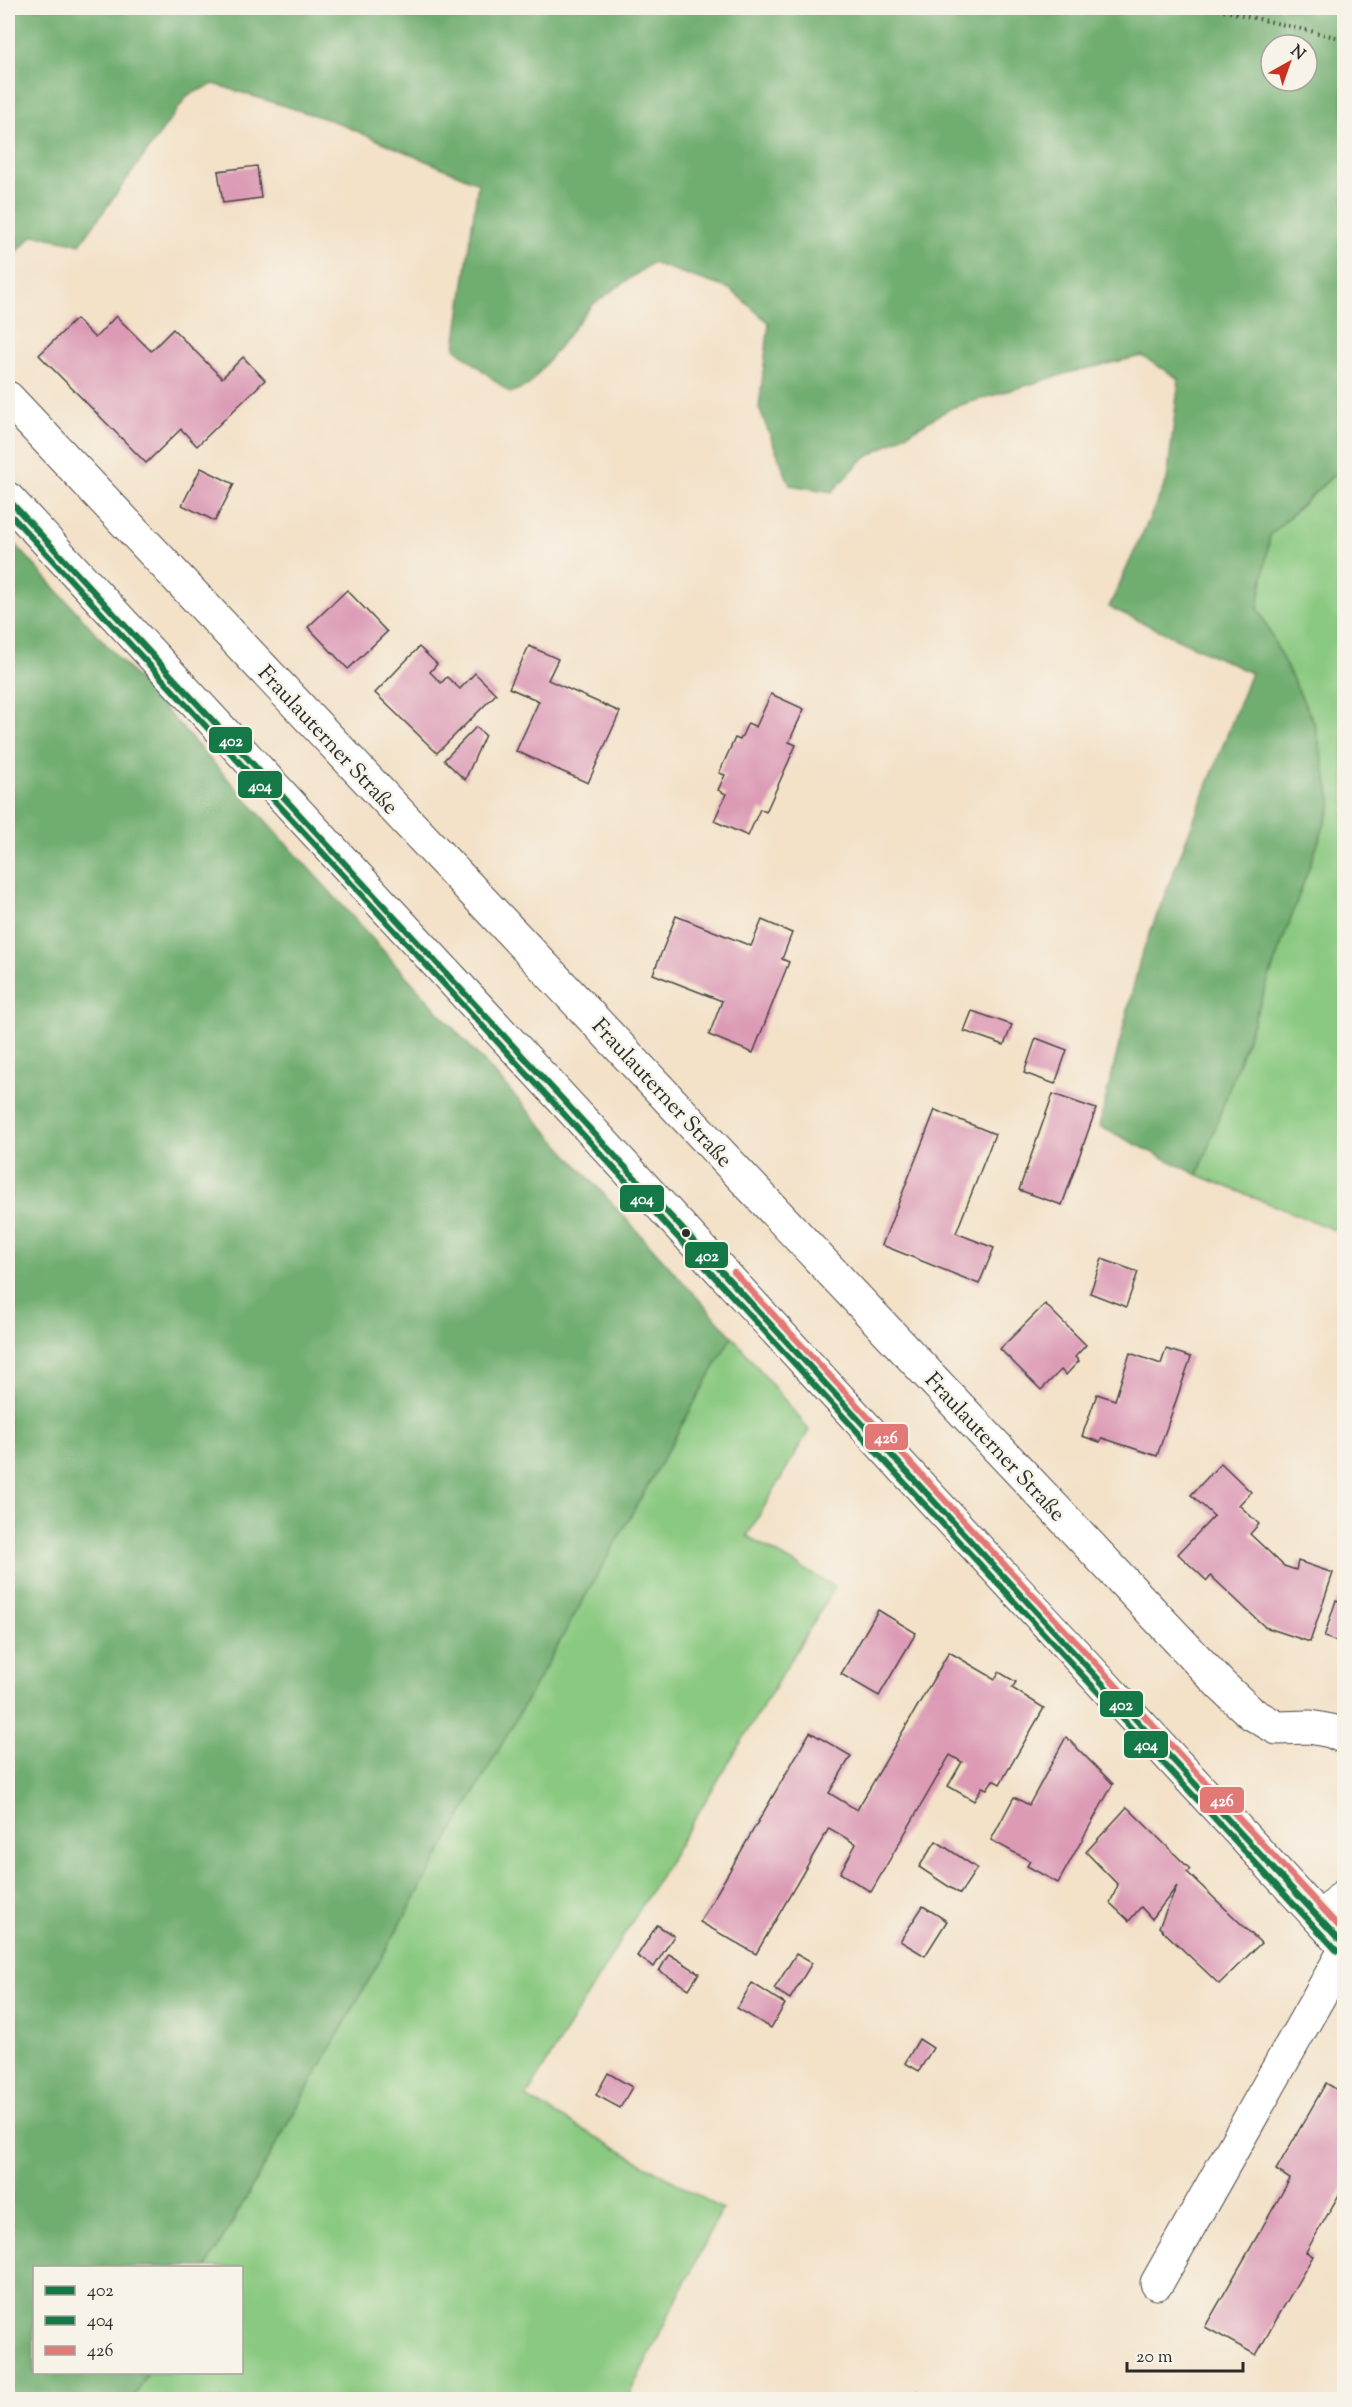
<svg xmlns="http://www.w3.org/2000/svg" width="1352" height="2407" font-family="'Sorts Mill Goudy',serif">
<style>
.green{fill:#8ac981;stroke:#5a7a56;stroke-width:1.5}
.forest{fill:#6fad6f;stroke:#4d6c4d;stroke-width:1.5;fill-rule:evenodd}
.building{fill:#dc9ab5}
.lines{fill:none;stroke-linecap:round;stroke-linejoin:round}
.minor-casing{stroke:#494643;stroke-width:35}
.path{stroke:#494643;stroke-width:4;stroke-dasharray:1.5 4.5;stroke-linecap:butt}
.minor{stroke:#fff;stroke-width:33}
.bus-1-casing{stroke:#f7f3e8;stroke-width:10}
.bus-2-casing{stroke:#f7f3e8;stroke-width:10}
.bus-3-casing{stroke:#f7f3e8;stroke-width:10}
.bus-1{stroke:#157947;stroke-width:6}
.bus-2{stroke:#157947;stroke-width:6}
.bus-3{stroke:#e27976;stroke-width:6}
.bus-dot{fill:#2b2b2b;stroke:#f7f3e8;stroke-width:2}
.labels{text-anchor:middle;stroke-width:5;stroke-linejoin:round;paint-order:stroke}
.street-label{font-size:22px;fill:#2b2b2b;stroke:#f7f3e8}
.line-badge{stroke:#f7f3e8;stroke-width:2}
.badge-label{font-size:16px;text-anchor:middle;font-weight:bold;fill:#fff}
</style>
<rect width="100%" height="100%" fill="#f7f3e8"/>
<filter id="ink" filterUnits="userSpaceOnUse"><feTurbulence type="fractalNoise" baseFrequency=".0167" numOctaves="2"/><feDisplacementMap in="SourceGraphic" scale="12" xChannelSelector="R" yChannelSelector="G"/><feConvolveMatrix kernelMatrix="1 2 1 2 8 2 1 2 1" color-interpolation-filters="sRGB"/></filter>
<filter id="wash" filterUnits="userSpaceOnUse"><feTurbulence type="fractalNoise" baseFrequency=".008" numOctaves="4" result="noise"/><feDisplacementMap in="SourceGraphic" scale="24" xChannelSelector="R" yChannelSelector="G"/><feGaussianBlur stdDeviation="1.35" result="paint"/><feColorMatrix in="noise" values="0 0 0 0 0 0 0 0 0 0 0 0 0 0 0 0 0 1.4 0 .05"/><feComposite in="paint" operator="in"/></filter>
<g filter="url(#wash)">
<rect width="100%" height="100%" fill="#f3e1c8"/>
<!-- green -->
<g class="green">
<polygon points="1333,476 1344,476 1344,1234 1198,1175 1332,804 1315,725 1258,608 1270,535"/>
<polygon points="732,1336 809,1430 747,1536 835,1587 526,2097 722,2209 627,2399 133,2400 148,2373 242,2372 242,2268 207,2267"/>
</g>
<!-- forest -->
<g class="forest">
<path d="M8 8H1344V476H1332L1270 535 1258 608 1315 725 1332 804 1198 1175 1099 1126 1141 956 1251 673 1109 607 1167 480 1179 379 1142 356 1071 372 951 408 862 460 832 492 790 485 759 408 769 323 730 289 652 263 591 306 529 385 510 393 455 348 478 183 333 121 214 84 188 95 80 244 33 235 8 262ZM1271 45H1307V81H1271Z"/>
<polygon points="8,536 732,1336 207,2267 34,2268 34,2372 148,2373 133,2399 8,2399"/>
</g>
<g id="blocks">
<!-- building -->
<g class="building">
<polygon points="257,166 261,198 223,203 218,171"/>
<polygon points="116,316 151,351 173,329 222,378 243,357 265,380 197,446 181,429 146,463 39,355 76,319 95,338"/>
<polygon points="201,468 234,484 215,521 182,505"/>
<polygon points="347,590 387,632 348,669 308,627"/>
<polygon points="529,646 558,659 548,680 620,712 588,783 516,751 539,701 509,688"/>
<polygon points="419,647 437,664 430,672 441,683 447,677 460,689 475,673 496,694 437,753 375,693"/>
<polygon points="771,694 804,709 789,742 796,745 766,812 760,809 748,836 714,821 726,794 718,790 725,775 719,773 735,738 740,740 748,723 756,727"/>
<polygon points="476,727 485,735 465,780 444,760"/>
<polygon points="676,916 751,946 762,920 792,933 782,959 789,962 753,1053 709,1035 722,1001 653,974"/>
<polygon points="972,1011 1012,1025 1004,1045 964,1031"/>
<polygon points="1036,1038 1067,1050 1055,1084 1024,1073"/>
<polygon points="1053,1094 1096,1109 1062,1205 1019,1190"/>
<polygon points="935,1110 995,1134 956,1233 994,1248 979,1284 882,1245"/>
<polygon points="1102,1259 1138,1272 1126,1307 1090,1293"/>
<polygon points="1045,1304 1086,1345 1075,1357 1079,1361 1066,1375 1061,1370 1041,1390 1000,1349"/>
<polygon points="1166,1349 1191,1357 1157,1456 1102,1438 1100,1442 1082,1436 1097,1394 1115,1400 1130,1353 1161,1364"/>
<polygon points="1221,1463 1251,1492 1239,1505 1259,1524 1250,1534 1284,1566 1296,1570 1298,1561 1333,1573 1310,1642 1265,1627 1211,1576 1207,1581 1178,1554 1214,1516 1191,1495"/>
<polygon points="1336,1600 1344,1603 1344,1650 1339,1648 1341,1643 1324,1637"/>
<polygon points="878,1610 916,1633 879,1696 841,1674"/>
<polygon points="949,1652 995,1679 999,1672 1016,1682 1012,1688 1044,1708 1000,1784 993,1780 987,1789 982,1787 974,1801 948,1786 962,1762 950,1755 871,1892 840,1873 856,1844 829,1828 756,1954 700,1922 810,1732 851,1756 829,1793 857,1810"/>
<polygon points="1066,1737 1113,1784 1058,1883 1027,1866 1030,1861 991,1840 1014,1797 1029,1805"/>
<polygon points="1127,1807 1190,1869 1187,1872 1261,1943 1219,1984 1159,1927 1177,1886 1152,1919 1141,1907 1129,1921 1110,1903 1118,1885 1086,1852"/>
<polygon points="936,1841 977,1868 960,1894 919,1867"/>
<polygon points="923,1906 947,1921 925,1956 900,1941"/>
<polygon points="657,1925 674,1936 654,1967 637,1956"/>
<polygon points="669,1954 699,1973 689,1989 659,1971"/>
<polygon points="796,1954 812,1963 790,1999 774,1989"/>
<polygon points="752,1983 785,2004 771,2028 737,2008"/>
<polygon points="919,2039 933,2048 919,2071 905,2063"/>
<polygon points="608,2073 632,2087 620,2108 596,2095"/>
<polygon points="1326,2083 1344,2094 1344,2186 1306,2252 1313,2256 1256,2355 1205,2327 1290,2179 1276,2170"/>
<polygon points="917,2391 928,2400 911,2400"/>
</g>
</g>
</g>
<g filter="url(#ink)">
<use href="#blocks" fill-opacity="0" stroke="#494643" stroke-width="1.5"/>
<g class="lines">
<!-- minor casing -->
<g class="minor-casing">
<g id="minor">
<polyline points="8,398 1221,1685 1251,1713 1277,1728 1310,1727 1331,1731 1344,1737"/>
<polyline points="8,499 1344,1945"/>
<polyline points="1321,1919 1344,1896"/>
<polyline points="1157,2283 1344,1952"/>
</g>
</g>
<!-- path -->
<polyline class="path" points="1212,8 1344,39"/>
<!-- minor -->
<use href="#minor" class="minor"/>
<!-- bus-1 casing -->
<g class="bus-1-casing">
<polyline id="bus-1" points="8,499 1344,1945"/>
</g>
<!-- bus-2 casing -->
<g class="bus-2-casing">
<polyline id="bus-2" points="8,512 1337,1951"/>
</g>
<!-- bus-3 casing -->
<g class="bus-3-casing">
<polyline id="bus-3" points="734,1272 1344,1932"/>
</g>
<!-- bus-1 -->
<use href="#bus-1" class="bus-1"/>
<!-- bus-2 -->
<use href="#bus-2" class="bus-2"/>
<!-- bus-3 -->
<use href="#bus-3" class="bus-3"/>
</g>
</g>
<!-- markers -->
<circle class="bus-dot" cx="686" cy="1233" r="5"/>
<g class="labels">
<!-- street labels -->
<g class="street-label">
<text transform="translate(329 739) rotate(47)" y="8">Fraulauterner Straße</text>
<text transform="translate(663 1092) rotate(47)" y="8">Fraulauterner Straße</text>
<text transform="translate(996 1446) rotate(47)" y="8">Fraulauterner Straße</text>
</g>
</g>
<g class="line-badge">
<rect x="208" y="726" width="45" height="28" rx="6" fill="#157947"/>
<rect x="237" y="770" width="46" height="29" rx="6" fill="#157947"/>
<rect x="619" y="1184" width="46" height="29" rx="6" fill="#157947"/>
<rect x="684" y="1241" width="45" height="28" rx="6" fill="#157947"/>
<rect x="864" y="1423" width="45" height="28" rx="6" fill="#e27976"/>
<rect x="1099" y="1690" width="45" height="28" rx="6" fill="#157947"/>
<rect x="1123" y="1730" width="46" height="29" rx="6" fill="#157947"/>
<rect x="1199" y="1786" width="46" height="28" rx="6" fill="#e27976"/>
</g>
<g class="badge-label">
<text x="231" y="746">402</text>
<text x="260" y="791">404</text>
<text x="642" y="1204">404</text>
<text x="707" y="1261">402</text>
<text x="886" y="1443">426</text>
<text x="1121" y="1710">402</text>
<text x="1146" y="1750">404</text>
<text x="1222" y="1806">426</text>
</g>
<!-- margin -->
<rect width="1352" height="2407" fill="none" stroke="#f7f3e8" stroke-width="30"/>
<!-- legend -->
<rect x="33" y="2266" width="210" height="108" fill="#f7f3e8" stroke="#a5a39c" stroke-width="1.5"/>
<rect x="45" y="2286" width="30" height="9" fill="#157947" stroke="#a5a39c" stroke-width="1.5"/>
<text x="87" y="2296" font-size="18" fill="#2b2b2b">402</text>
<rect x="45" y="2316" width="30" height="9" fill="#157947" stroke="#a5a39c" stroke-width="1.5"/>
<text x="87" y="2326" font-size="18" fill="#2b2b2b">404</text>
<rect x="45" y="2346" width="30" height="9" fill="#e27976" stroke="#a5a39c" stroke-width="1.5"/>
<text x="87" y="2356" font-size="18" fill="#2b2b2b">426</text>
<!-- north arrow -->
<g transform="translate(1289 63) rotate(40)"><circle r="28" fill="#f7f3e8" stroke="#a5a39c" stroke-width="1.5"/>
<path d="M0-4.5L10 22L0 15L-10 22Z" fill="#c8321e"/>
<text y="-9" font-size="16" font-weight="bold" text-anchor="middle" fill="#2b2b2b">N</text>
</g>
<!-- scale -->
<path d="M1127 2362v9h116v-9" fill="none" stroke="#2b2b2b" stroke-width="3"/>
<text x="1136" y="2362" font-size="18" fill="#2b2b2b" stroke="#f7f3e8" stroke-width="4.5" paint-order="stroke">20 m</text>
</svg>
